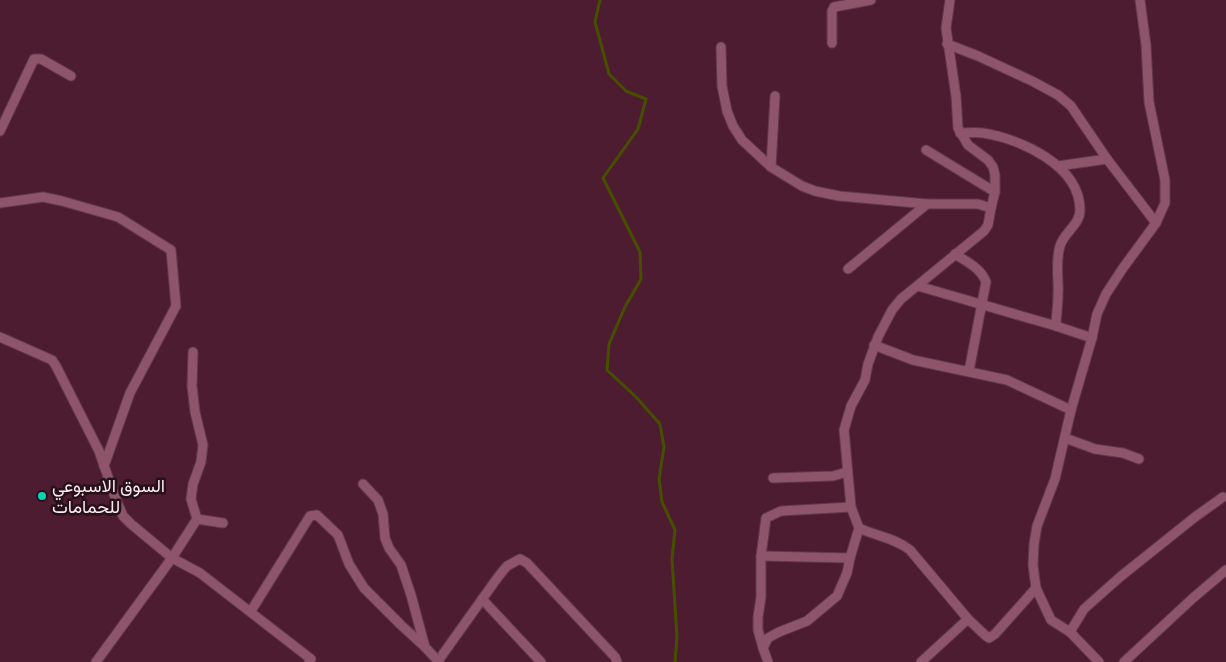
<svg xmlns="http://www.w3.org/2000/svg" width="1226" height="662" font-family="Cabin,Vazirmatn,sans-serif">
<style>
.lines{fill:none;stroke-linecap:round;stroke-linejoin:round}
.stream{stroke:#464f00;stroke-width:3}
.street-casing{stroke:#62394c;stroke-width:11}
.street{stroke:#8e556a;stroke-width:9}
.poi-dot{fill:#08d5b5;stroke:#261019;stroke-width:2}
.labels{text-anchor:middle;stroke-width:5;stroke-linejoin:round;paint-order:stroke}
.poi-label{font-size:18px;fill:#fbe7ed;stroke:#261019;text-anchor:start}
</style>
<rect width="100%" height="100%" fill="#4e1c31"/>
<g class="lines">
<!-- stream -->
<polyline class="stream" points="600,0 595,22 609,74 626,91 646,99 638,129 603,178 640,252 641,279 625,307 609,344 607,370 635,396 660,424 664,447 659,479 662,502 675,530 672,559 677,637 675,662"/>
<!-- street casing -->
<g class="street-casing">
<g id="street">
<polyline points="950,0 946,28 956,96 958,128 968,145 988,160 993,167 995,175 995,192 991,208"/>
<polyline points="832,43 832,11 834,7 871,0"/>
<polyline points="947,44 978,56 1032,81 1058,95 1071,106 1107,159 1156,223"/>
<polyline points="721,47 722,86 727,111 733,126 742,140 771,167 802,186 815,191 839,196 927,204 978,204 991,208 988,225 984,231 901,299 892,310 878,337 868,364 865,380 851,406 844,430 851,507 859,528"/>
<polyline points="0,131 34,59 41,59 71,76"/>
<path d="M960 133C967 133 975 132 983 133 1020 139 1080 165 1080 210 1080 225 1064 232 1060 246 1055 262 1059 279 1058 295 1058 306 1056 316 1056 326"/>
<polyline points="926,150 995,192"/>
<polyline points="1058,166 1107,159"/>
<polyline points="771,167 775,96"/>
<polyline points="0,203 43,197 62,201 118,217 171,250 176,306 130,393 104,466"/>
<path d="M955 254C967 262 981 268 986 282L969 371"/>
<polyline points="848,269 927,204"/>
<polyline points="918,286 1056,326 1092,338"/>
<polyline points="0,337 52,360 56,366 99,451 115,497 123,516 131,524 172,558 200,573 311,659 309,662"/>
<polyline points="874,345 913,360 1007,380 1071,410"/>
<polyline points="193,352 192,386 195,412 203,445 201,462 193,484 191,499 197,519"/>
<polyline points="1065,438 1095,449 1123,453 1139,459"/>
<polyline points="773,478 833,476 847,472"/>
<polyline points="363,484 378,500 383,514 385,538 389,548 401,565 411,595 425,647 439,662"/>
<polyline points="761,556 850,558"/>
<polyline points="482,599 541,662"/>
<polyline points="251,611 310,516 317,515 338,535 349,564 364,588 401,625 425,647"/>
<polyline points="1070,632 1084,609 1120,577 1195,517 1223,497"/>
<polyline points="763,648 758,630 758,617 761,597 761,556 766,518 781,511 851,507"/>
<polyline points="438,661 498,577 507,566 520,559 527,563 615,657 617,662"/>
<polyline points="96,662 172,558 197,519 223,523"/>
<path d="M768 662 763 648 768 638 779 632 807 621 837 596 847 573 850 558 859 528C876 536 895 538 910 550L968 619 986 636 989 638 995 634 1036 588"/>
<polyline points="921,662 968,619"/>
<polyline points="1099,662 1070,632 1051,620 1036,588 1033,565 1034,544 1037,526 1055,479 1071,410 1092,338 1097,314 1106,294 1123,268 1156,223 1165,203 1165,180 1149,102 1146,45 1140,0"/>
<polyline points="1124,662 1193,598 1226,570"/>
</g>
</g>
<!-- street -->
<use href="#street" class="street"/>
</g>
<!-- markers -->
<circle class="poi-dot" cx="42" cy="496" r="5"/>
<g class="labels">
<!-- poi labels -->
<g class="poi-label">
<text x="52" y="492">السوق الاسبوعي<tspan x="52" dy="21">للحمامات</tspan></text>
</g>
</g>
</svg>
